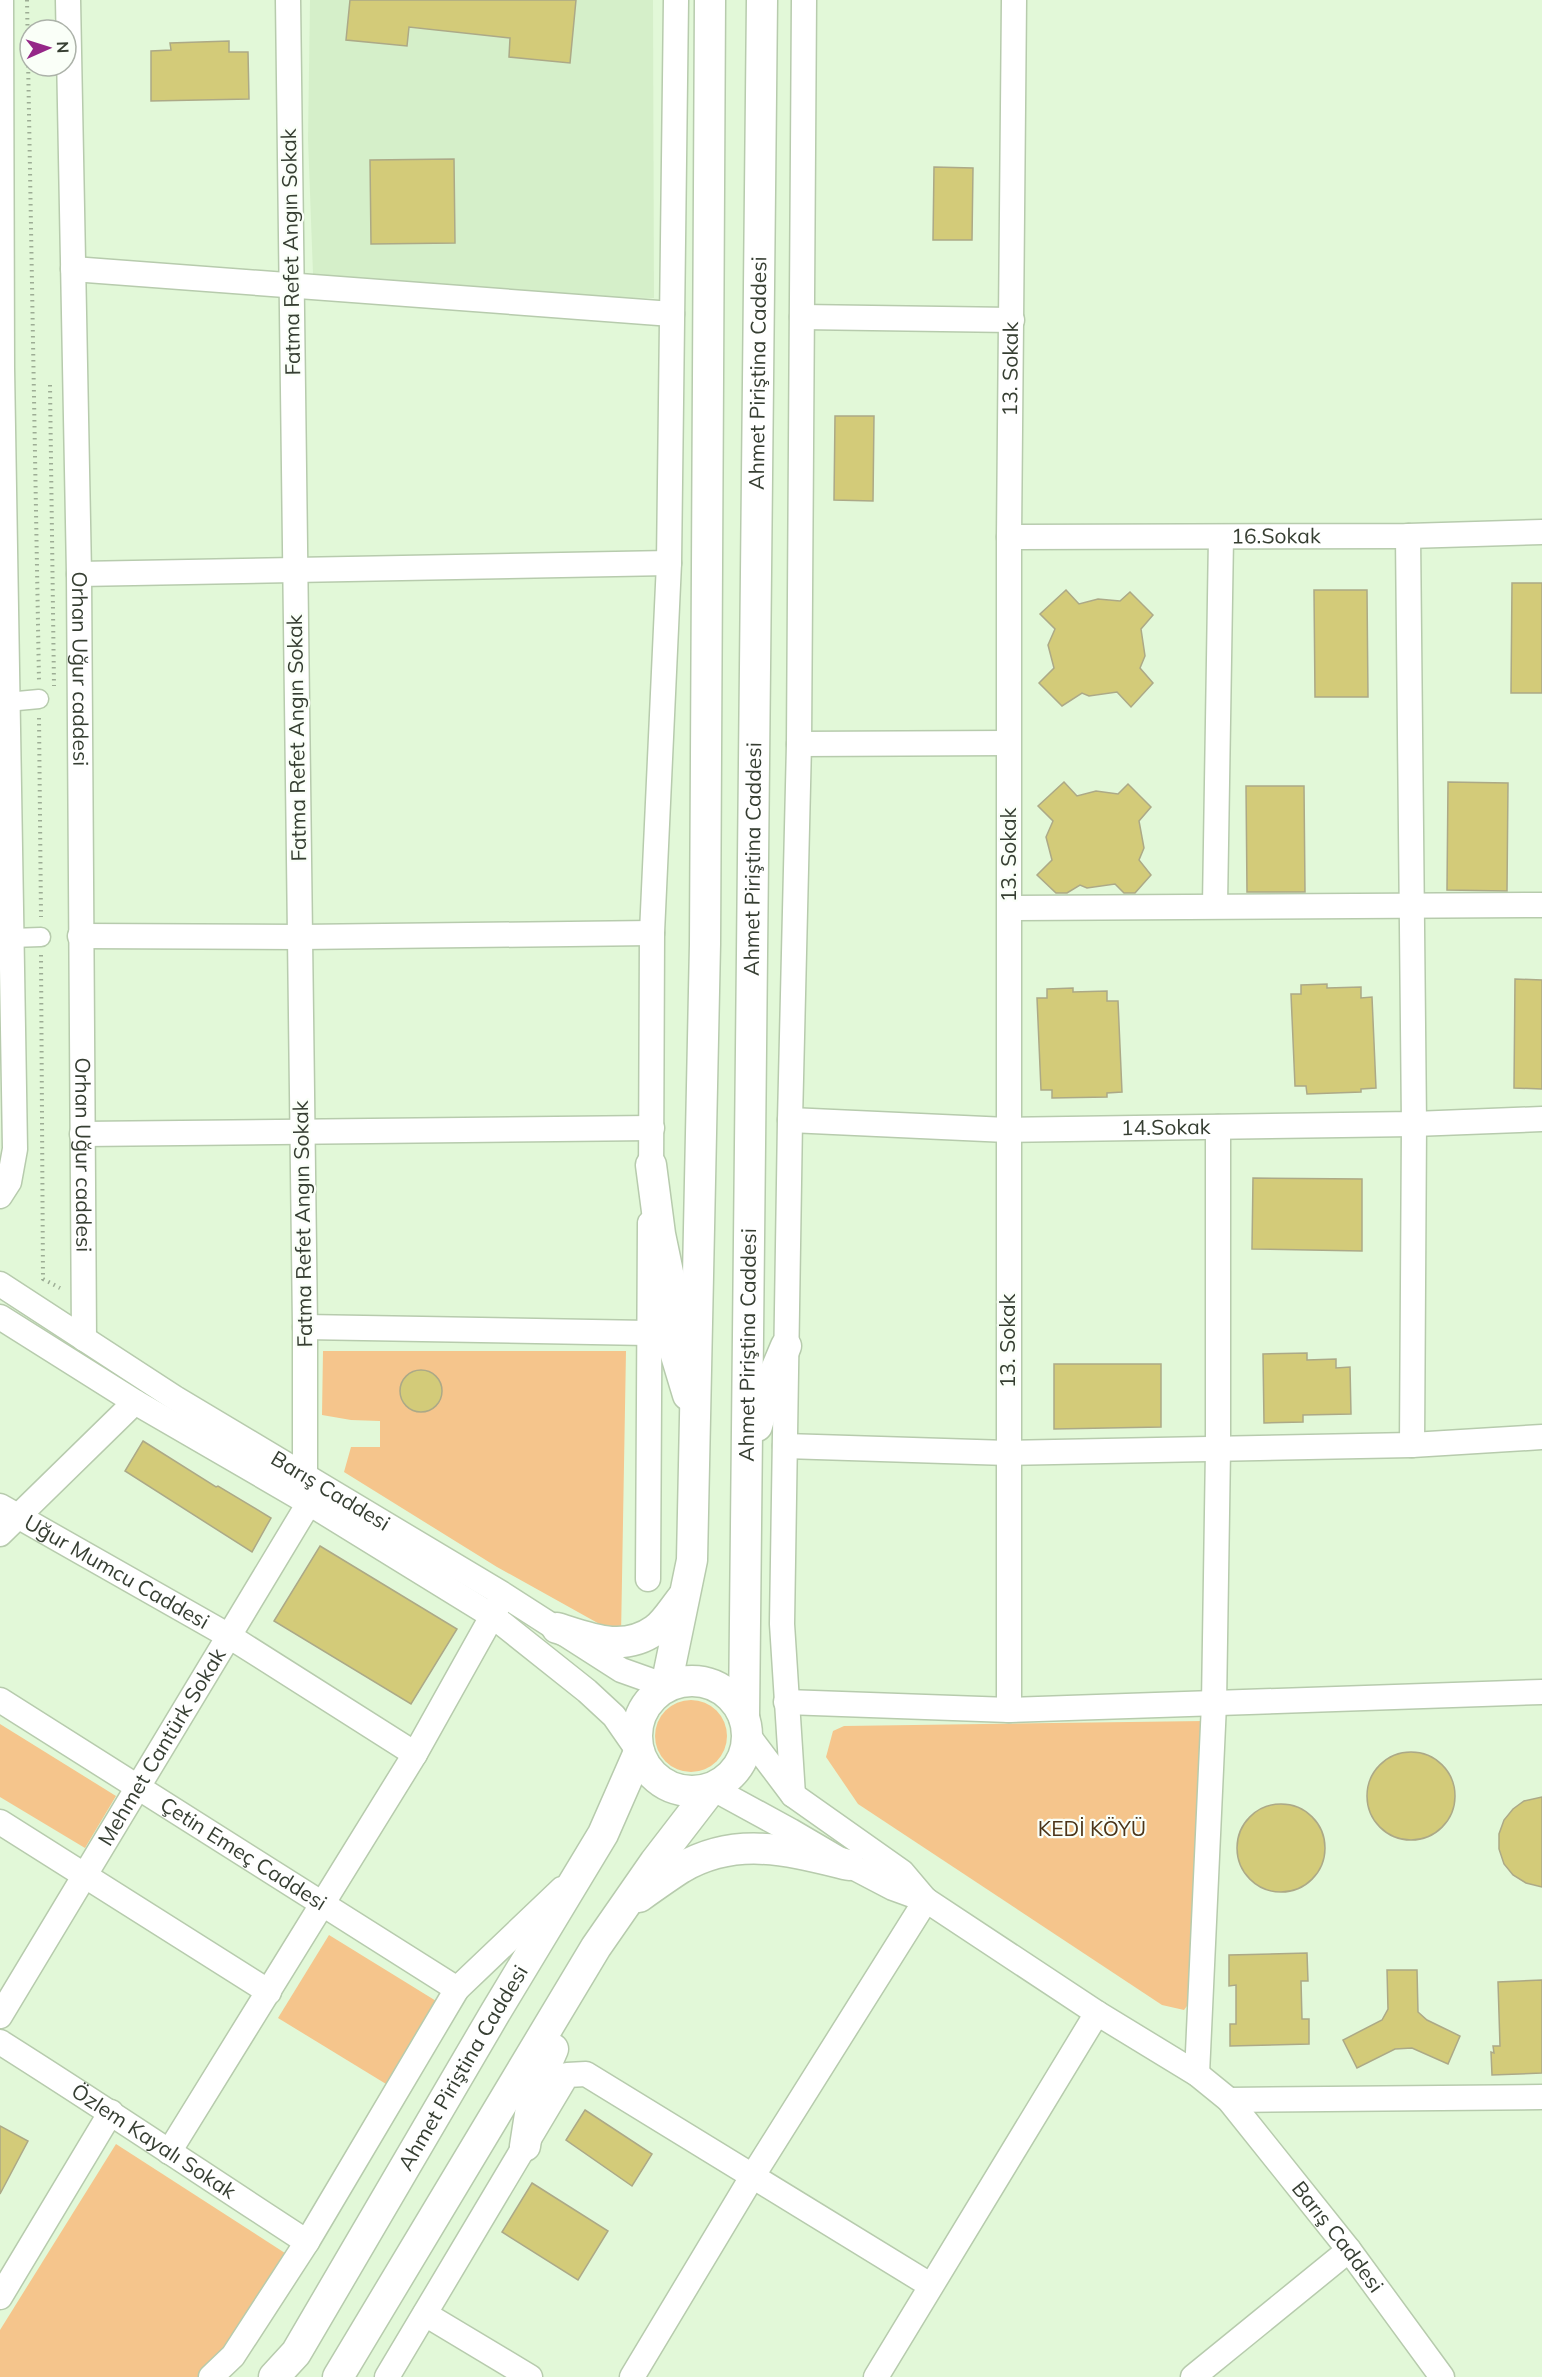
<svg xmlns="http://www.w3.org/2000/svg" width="1542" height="2377" font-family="Mulish,sans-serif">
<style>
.built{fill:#d5efc9}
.green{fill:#f5c58c}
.building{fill:#d3cb79;stroke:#aca987;stroke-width:1.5}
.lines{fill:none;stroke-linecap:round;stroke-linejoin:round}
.pedestrian-casing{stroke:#b7cbad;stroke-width:21}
.minor-casing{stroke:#b7cbad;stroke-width:27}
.tertiary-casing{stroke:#b7cbad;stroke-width:33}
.path{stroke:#9dad95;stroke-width:4;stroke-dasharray:1.5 4.5;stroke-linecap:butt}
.pedestrian{stroke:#fff;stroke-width:18}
.minor{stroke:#fff;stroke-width:24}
.tertiary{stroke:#fff;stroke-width:30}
.labels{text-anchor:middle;stroke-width:4.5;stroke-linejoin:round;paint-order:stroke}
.street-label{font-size:21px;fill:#363e32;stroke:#fafff8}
.park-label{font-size:21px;fill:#4c3519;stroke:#fafff8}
</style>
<rect width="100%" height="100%" fill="#e2f8d8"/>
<!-- built -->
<polygon class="built" points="310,0 653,0 654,298 488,296 319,284 313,274 308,139"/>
<!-- green -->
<g class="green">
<polygon points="323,1351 626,1351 621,1636 497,1567 344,1472 351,1447 380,1447 380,1421 351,1420 322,1415"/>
<circle cx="691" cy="1736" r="36"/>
<polygon points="1204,1721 1193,1998 1184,2010 1162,2005 858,1804 826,1757 833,1731 844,1726"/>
<polygon points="0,1724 116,1796 85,1848 0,1797"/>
<polygon points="329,1935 441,2004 391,2087 278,2018"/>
<polygon points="116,2144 288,2255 220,2359 199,2377 0,2377 0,2330"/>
</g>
<!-- building -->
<g class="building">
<polygon points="350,0 576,0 570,63 509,57 510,38 409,27 407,46 346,40"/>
<polygon points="229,41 229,52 248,52 249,99 151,101 151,51 171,50 170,43"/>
<polygon points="454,159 455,243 371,244 370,160"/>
<polygon points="934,167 973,168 972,240 933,240"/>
<polygon points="835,416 874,416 873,501 834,500"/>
<polygon points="1512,583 1542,583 1542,693 1511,693"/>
<polygon points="1066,590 1079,604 1098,599 1120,601 1130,592 1153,615 1141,629 1145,656 1140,668 1153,683 1131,707 1117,692 1089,696 1082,693 1062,706 1039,683 1054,668 1048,645 1055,629 1040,614"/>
<polygon points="1314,590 1367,590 1368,697 1315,697"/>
<polygon points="1064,782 1077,796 1096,791 1118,794 1128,784 1151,807 1139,821 1144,848 1139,860 1151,875 1135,893 1124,893 1115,884 1087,888 1080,885 1067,893 1056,893 1037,875 1052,860 1046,837 1053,821 1038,806"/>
<polygon points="1448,782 1508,783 1507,891 1447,890"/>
<polygon points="1246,786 1304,786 1305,892 1247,892"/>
<polygon points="1515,979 1542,980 1542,1089 1514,1088"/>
<polygon points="1327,984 1327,988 1361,987 1361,998 1372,997 1376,1088 1361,1089 1361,1092 1307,1094 1306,1086 1295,1086 1291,994 1301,994 1301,985"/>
<polygon points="1073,988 1073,992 1107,991 1107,1001 1118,1001 1122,1092 1107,1093 1107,1097 1052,1098 1052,1090 1041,1090 1037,998 1047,998 1047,989"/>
<polygon points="1253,1178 1362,1179 1362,1251 1252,1249"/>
<polygon points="1307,1353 1307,1360 1336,1359 1336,1368 1350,1367 1351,1414 1303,1415 1303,1422 1264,1423 1263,1354"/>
<polygon points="1054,1364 1161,1364 1161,1427 1054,1429"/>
<circle cx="421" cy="1391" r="21"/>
<polygon points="143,1441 216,1487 218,1486 271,1518 252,1552 125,1471"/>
<polygon points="320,1546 457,1629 411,1704 274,1621"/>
<circle cx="1411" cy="1796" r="44"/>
<polygon points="1542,1797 1542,1887 1526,1883 1513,1875 1504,1864 1499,1849 1499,1834 1504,1820 1513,1809 1524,1801"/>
<circle cx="1281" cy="1848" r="44"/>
<polygon points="1307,1953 1308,1981 1301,1981 1302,2019 1309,2019 1309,2044 1230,2046 1230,2024 1236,2024 1236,1985 1229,1986 1229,1955"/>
<polygon points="1387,1970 1417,1970 1418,2012 1427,2020 1460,2036 1448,2064 1412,2048 1395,2049 1357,2068 1343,2040 1382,2020 1388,2009"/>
<polygon points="1542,1980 1542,2073 1492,2075 1491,2052 1494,2053 1493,2046 1500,2046 1498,1982"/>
<polygon points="585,2110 652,2154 632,2186 566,2140"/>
<polygon points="0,2126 28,2141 0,2194"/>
<polygon points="532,2183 608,2231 578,2280 502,2232"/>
</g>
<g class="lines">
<!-- pedestrian casing -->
<g class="pedestrian-casing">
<g id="pedestrian">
<polyline points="7,702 39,699"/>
<polyline points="11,938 41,937"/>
</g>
</g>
<!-- minor casing -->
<g class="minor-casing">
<g id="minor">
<path id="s1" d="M68 0 79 574 84 1339"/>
<polyline points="73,269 672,314"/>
<polyline points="802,317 1012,320"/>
<polyline points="1408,536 1414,1124 1412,1445"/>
<path id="s2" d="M1009 537 1408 536 1542 532"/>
<polyline points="79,574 669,563"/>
<polyline points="799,744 1008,743"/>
<polyline points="1215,905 1221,537"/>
<polyline points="1010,908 1542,905"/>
<polyline points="80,936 300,937 652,933"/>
<path id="s3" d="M790 1120 1007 1130 1414 1124 1542 1119"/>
<polyline points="82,1134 652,1128"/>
<polyline points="651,1182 652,933 669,563 676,0"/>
<polyline points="0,1196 9,1182 15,1149 2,368 1,0"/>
<path id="s4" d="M0 1284 175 1398 504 1595 621 1670 666 1686"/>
<polyline points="0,1317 135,1402 309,1503 494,1617 587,1691 614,1716 639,1752"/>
<polyline points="305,1327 648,1333"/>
<polyline points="785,1446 1008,1453 1412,1445 1542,1437"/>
<path id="s5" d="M0 1506 229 1636 415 1754"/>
<polyline points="0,1534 135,1402"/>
<polyline points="648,1579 650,1223"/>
<path id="s6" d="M0 1700 457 1989"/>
<polyline points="786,1702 1009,1710 1542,1692"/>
<path id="s7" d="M1009 1710V537L1014 0"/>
<polyline points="747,1734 793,1795 902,1872 924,1898"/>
<path id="s8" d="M712 1788 791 1831 849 1865 893 1888 926 1900 1097 2013 1197 2074 1229 2100 1349 2250 1442 2377"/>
<polyline points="793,1795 782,1624 790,1120 799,744 804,0"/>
<polyline points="0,1822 269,1992"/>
<path id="s9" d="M0 2016 309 1503 305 1475V1327L288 0"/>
<path id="s10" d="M0 2042C103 2107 204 2175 307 2242"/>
<polyline points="1197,2074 1214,1704 1218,1449 1218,1127"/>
<polyline points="1229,2100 1542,2097"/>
<polyline points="169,2152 415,1754 500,1602"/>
<polyline points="0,2297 111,2112"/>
<polyline points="425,2314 530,2377"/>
<polyline points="211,2377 233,2356 307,2242 457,1989 562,1889"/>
<polyline points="387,2377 567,2075 586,2074 930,2285"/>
<polyline points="632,2377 752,2177 926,1900"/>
<polyline points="876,2377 1097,2013"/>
<polyline points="1193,2377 1349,2250"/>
</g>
</g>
<!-- tertiary casing -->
<g class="tertiary-casing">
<g id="tertiary">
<polyline points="651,1165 660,1234 670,1282 672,1342 688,1395"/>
<polyline points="757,1426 767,1391 786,1346"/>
<path d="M557 1628C589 1638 623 1653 655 1630 665 1623 674 1608 682 1598"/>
<circle cx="692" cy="1736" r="55"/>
<polyline points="666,1686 692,1560 705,944 710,0"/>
<path id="s11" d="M744 1717 762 0"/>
<path d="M639 1897C653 1887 667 1877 681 1868 737 1835 791 1851 849 1865"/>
<polyline points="525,2146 533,2095 553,2049"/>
<path id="s12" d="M274 2377 296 2353 495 2013 603 1834 639 1752"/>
<polyline points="338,2377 596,1947 655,1862 712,1788"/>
</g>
</g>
<!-- path -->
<g class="path">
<polyline points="27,0 39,681"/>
<polyline points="50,385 54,686"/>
<polyline points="39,718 41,917"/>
<polyline points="41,955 43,1279 60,1288"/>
</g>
<!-- pedestrian -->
<use href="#pedestrian" class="pedestrian"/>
<!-- minor -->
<use href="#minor" class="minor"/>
<!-- tertiary -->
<use href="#tertiary" class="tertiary"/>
</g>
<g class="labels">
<!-- street labels -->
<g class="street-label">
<text transform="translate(291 252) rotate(-91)" y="7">Fatma Refet Angın Sokak</text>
<text dy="7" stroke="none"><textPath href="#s7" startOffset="1341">13. Sokak</textPath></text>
<text dy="7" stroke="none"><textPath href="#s11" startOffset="1344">Ahmet Piriştina Caddesi</textPath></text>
<text dy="7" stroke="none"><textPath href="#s2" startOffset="267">16.Sokak</textPath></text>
<text dy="7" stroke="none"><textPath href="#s1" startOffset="669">Orhan Uğur caddesi</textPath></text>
<text transform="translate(297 738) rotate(-91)" y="7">Fatma Refet Angın Sokak</text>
<text transform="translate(1009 855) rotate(-90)" y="7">13. Sokak</text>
<text dy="7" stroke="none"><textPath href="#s11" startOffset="858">Ahmet Piriştina Caddesi</textPath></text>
<text dy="7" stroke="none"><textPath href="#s3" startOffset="376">14.Sokak</textPath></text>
<text dy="7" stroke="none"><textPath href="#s1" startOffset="1155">Orhan Uğur caddesi</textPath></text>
<text transform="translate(303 1224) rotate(-91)" y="7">Fatma Refet Angın Sokak</text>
<text transform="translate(1008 1341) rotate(-90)" y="7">13. Sokak</text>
<text dy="7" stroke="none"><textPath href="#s11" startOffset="372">Ahmet Piriştina Caddesi</textPath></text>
<text dy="7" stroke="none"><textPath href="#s4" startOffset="390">Barış Caddesi</textPath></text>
<text dy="7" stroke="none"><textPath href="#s5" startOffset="134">Uğur Mumcu Caddesi</textPath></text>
<text dy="7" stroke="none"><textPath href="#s9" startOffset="314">Mehmet Cantürk Sokak</textPath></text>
<text dy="7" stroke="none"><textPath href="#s6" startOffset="288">Çetin Emeç Caddesi</textPath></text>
<text dy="7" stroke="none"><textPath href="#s12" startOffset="363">Ahmet Piriştina Caddesi</textPath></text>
<text dy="7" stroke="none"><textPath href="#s10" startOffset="183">Özlem Kayalı Sokak</textPath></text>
<text dy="7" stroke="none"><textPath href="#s8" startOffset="780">Barış Caddesi</textPath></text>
</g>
<!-- park labels -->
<g class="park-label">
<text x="1092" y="1836">KEDİ KÖYÜ</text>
</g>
</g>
<!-- north arrow -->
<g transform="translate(48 48) rotate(87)"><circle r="28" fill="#fafff8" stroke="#acb2a9" stroke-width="1.5"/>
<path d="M0-4.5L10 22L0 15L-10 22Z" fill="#952788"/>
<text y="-9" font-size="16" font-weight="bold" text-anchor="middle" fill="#363e32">N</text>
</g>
</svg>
